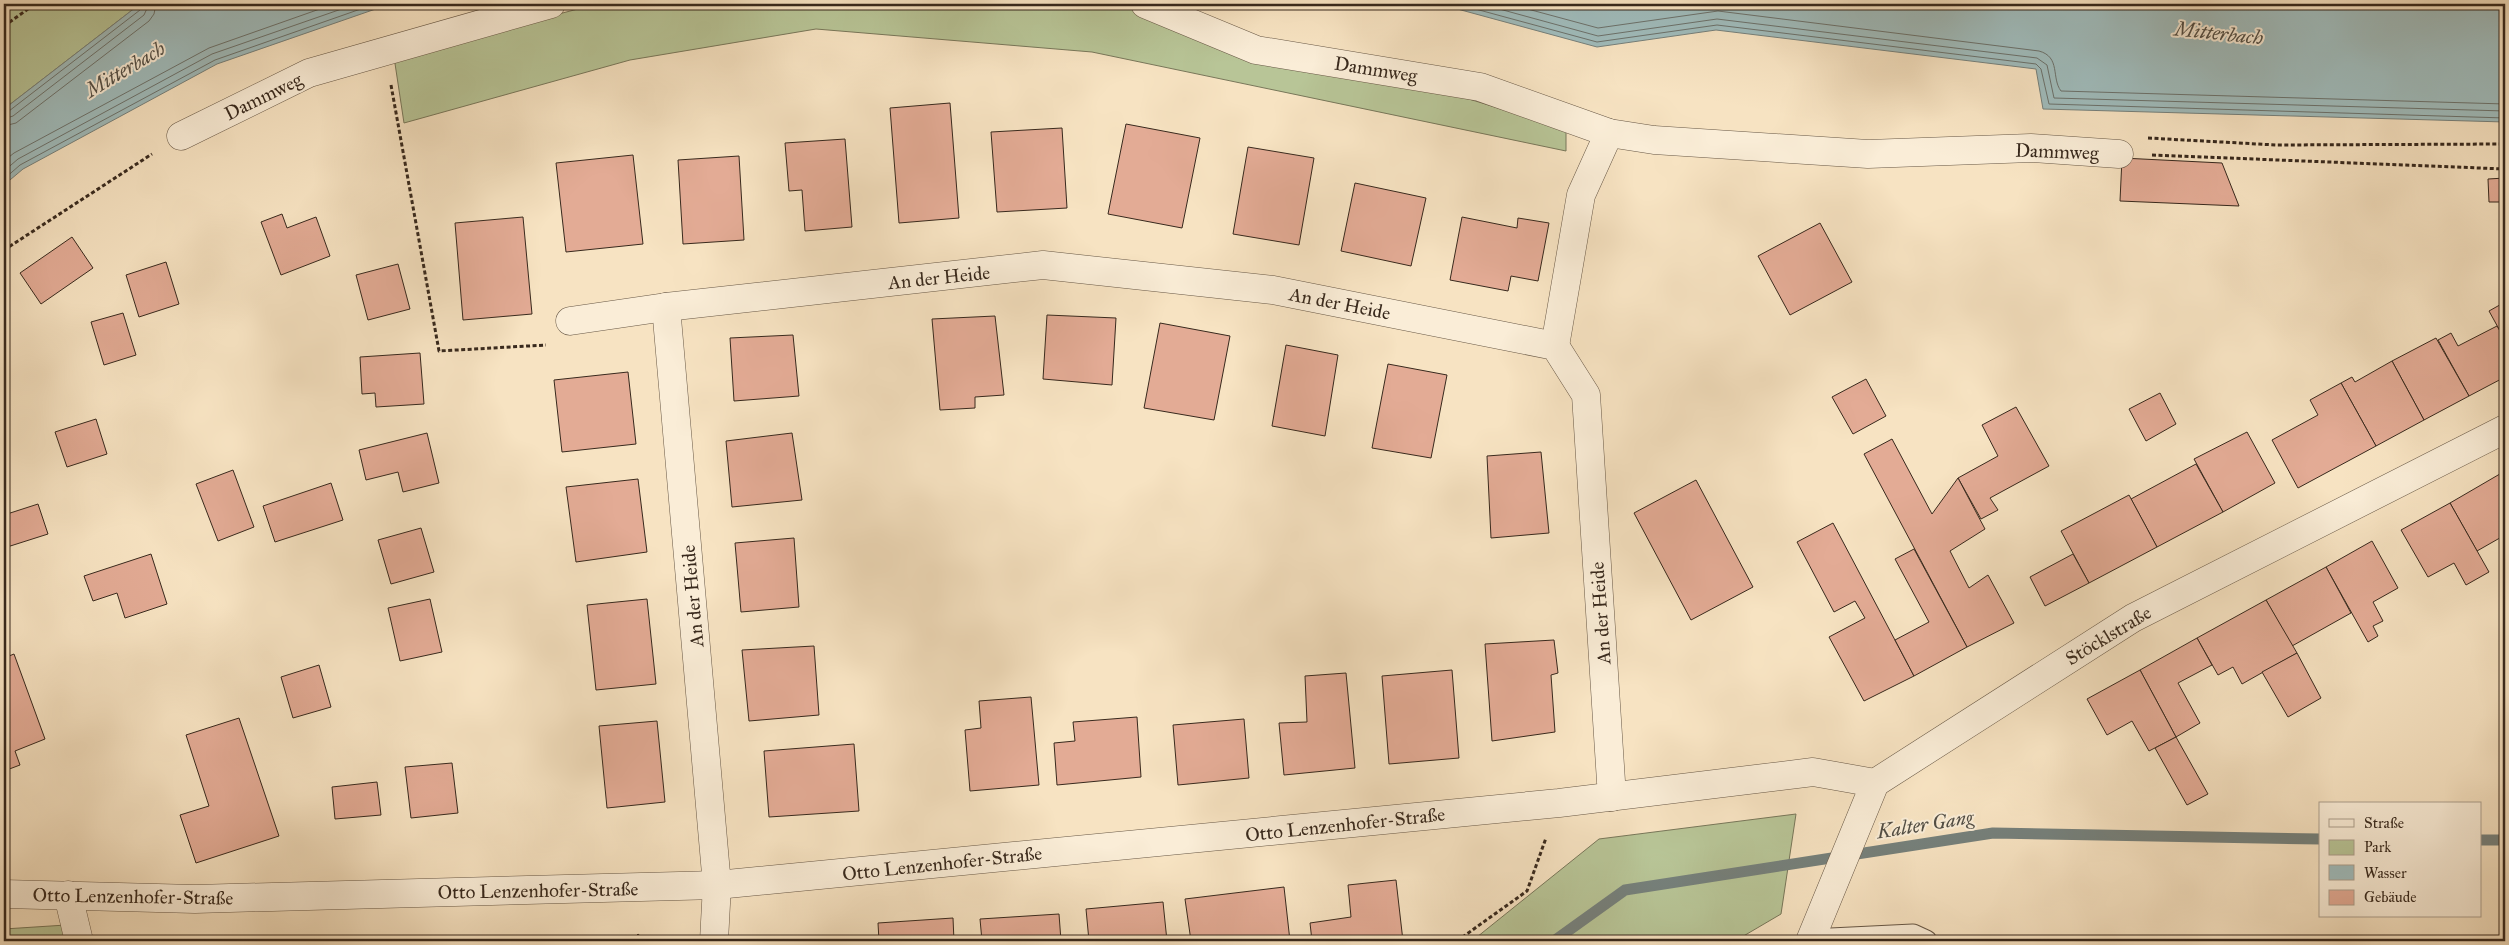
<svg xmlns="http://www.w3.org/2000/svg" width="2509" height="945" font-family="'IM FELL Great Primer',serif">
<style>
.green{fill:#b8c597;stroke:#78775a}
.water{fill:#a0bcbc;stroke:#76817c}
.lines{fill:none;stroke-linecap:round;stroke-linejoin:round}
.shore{stroke:#6c726c;stroke-width:1}
.stream{stroke:#76817c;stroke-width:11}
.building{fill:#e3ab95;stroke:#38291d}
.service-casing{stroke:#685846;stroke-width:23}
.minor-casing{stroke:#685846;stroke-width:29}
.tertiary-casing{stroke:#685846;stroke-width:29}
.path{stroke:#38291d;stroke-width:3;stroke-dasharray:4 2.5;stroke-linecap:butt}
.service{stroke:#faedd7;stroke-width:21}
.minor{stroke:#faedd7;stroke-width:28}
.tertiary{stroke:#faedd7;stroke-width:28}
.labels{text-anchor:middle;stroke-width:4;stroke-linejoin:round;paint-order:stroke}
.street-label{font-size:19px;fill:#38291d;stroke:#faedd7}
.water-label{font-size:20px;font-style:italic;fill:#524e45;stroke:#faedd7}
</style>
<rect width="100%" height="100%" fill="#f7e3c2"/>
<filter id="stains"><feTurbulence type="fractalNoise" baseFrequency=".004" numOctaves="4"/><feColorMatrix values="0 0 0 0 .2 0 0 0 0 .09 0 0 0 0 .02 0 0 0 .5 -.17"/></filter>
<radialGradient id="worn" r=".72"><stop offset=".6" stop-color="#630" stop-opacity="0"/><stop offset="1" stop-color="#630" stop-opacity=".3"/></radialGradient>
<!-- green -->
<g class="green">
<polygon points="4,4 140,4 4,109"/>
<polygon points="597,4 1120,4 1242,52 1469,99 1566,129 1566,151 1092,52 816,29 630,60 404,123 394,57"/>
<polygon points="1796,814 1781,914 1735,941 1472,941 1599,839"/>
<polygon points="66,925 69,941 4,941 4,929"/>
</g>
<!-- water -->
<g class="water">
<polygon points="140,4 390,4 217,64 23,169 4,185 4,109"/>
<polygon points="1439,4 2505,4 2505,122 2043,109 2036,69 1716,30 1597,47"/>
</g>
<g class="lines">
<!-- shore -->
<g class="shore">
<polyline points="1457,4 1597,42 1717,25 2036,64 2041,69 2049,104 2505,118"/>
<polyline points="1481,4 1598,36 1717,19 2037,58 2047,65 2054,98 2505,111"/>
<path d="M1509 4 1598 28 1718 11 2039 51C2061 57 2051 78 2061 91L2505 104"/>
<polyline points="4,112 9,111 140,10 142,4"/>
<polyline points="4,119 13,116 144,15 149,4"/>
<polyline points="4,126 16,123 149,21 154,14 156,4"/>
<polyline points="4,161 14,153 209,48 334,4"/>
<polyline points="4,171 18,159 212,54 356,4"/>
<polyline points="4,179 20,165 215,60 375,4"/>
</g>
<!-- stream -->
<g class="stream">
<polyline points="2480,840 2505,840"/>
<polyline points="1554,941 1625,890 1993,833 2320,839"/>
</g>
</g>
<!-- building -->
<g class="building">
<polygon points="950,103 959,218 899,223 890,108"/>
<polygon points="1126,124 1200,138 1182,228 1108,214"/>
<polygon points="1062,128 1067,208 997,212 991,132"/>
<polygon points="845,139 852,227 805,231 802,190 789,191 785,143"/>
<polygon points="1248,147 1314,158 1299,245 1233,234"/>
<polygon points="633,155 643,244 566,252 556,163"/>
<polygon points="739,156 744,240 683,244 678,160"/>
<polygon points="2122,158 2222,163 2239,206 2120,201"/>
<polygon points="2505,178 2505,202 2489,202 2488,179"/>
<polygon points="1355,183 1426,198 1411,266 1341,251"/>
<polygon points="282,214 287,228 316,217 330,256 281,275 261,222"/>
<polygon points="523,217 532,314 463,320 455,223"/>
<polygon points="1462,217 1517,228 1518,218 1549,223 1538,281 1511,276 1508,291 1450,280"/>
<polygon points="1820,223 1852,282 1790,315 1758,256"/>
<polygon points="72,237 93,268 41,304 20,273"/>
<polygon points="166,262 179,304 139,317 126,275"/>
<polygon points="398,264 410,309 368,320 356,275"/>
<polygon points="2505,302 2505,340 2489,311"/>
<polygon points="123,313 136,355 104,365 91,322"/>
<polygon points="1047,315 1116,318 1112,385 1043,379"/>
<polygon points="995,316 1004,395 975,397 975,408 940,410 932,319"/>
<polygon points="1160,323 1230,336 1214,420 1144,408"/>
<polygon points="2497,326 2505,340 2505,377 2469,396 2438,340 2451,333 2458,346"/>
<polygon points="793,335 799,396 734,401 730,338"/>
<polygon points="2436,338 2469,396 2424,420 2392,361"/>
<polygon points="1286,345 1338,355 1325,436 1272,426"/>
<polygon points="420,353 424,404 376,407 375,393 362,394 360,357"/>
<polygon points="2392,361 2424,420 2376,446 2341,383 2352,377 2355,382"/>
<polygon points="1388,364 1447,375 1431,458 1372,448"/>
<polygon points="628,372 636,444 562,452 554,380"/>
<polygon points="1866,379 1886,416 1853,434 1832,397"/>
<polygon points="2341,383 2376,446 2298,488 2272,440 2318,415 2310,400"/>
<polygon points="2160,393 2176,424 2146,441 2129,409"/>
<polygon points="2016,407 2049,466 1990,498 1998,510 1981,519 1958,478 1998,456 1982,425"/>
<polygon points="96,419 107,454 67,467 55,432"/>
<polygon points="2247,432 2275,483 2223,512 2194,459"/>
<polygon points="427,433 439,483 403,492 398,472 366,480 359,450"/>
<polygon points="792,433 802,500 732,507 726,441"/>
<polygon points="1892,439 1932,514 1958,478 1985,529 1950,551 1969,588 1988,575 2014,623 1967,647 1864,454"/>
<polygon points="1541,452 1549,533 1491,538 1487,456"/>
<polygon points="2196,464 2223,512 2157,547 2131,499"/>
<polygon points="233,470 254,527 218,541 196,484"/>
<polygon points="2505,471 2505,535 2477,551 2450,503"/>
<polygon points="638,479 647,552 576,562 566,487"/>
<polygon points="1696,480 1753,587 1691,620 1634,513"/>
<polygon points="331,483 343,520 275,542 263,506"/>
<polygon points="2129,495 2157,547 2089,583 2061,531"/>
<polygon points="2450,503 2489,572 2466,585 2454,563 2428,577 2401,530"/>
<polygon points="38,504 48,534 4,548 4,515"/>
<polygon points="1833,523 1914,676 1864,701 1829,637 1865,618 1855,601 1834,612 1797,542"/>
<polygon points="421,528 434,572 391,584 378,540"/>
<polygon points="794,538 799,607 741,612 735,543"/>
<polygon points="2372,541 2398,588 2373,602 2383,621 2373,626 2378,636 2368,642 2326,567"/>
<polygon points="1914,549 1967,647 1914,676 1895,640 1929,622 1895,559"/>
<polygon points="151,554 167,604 125,618 117,593 93,601 84,576"/>
<polygon points="2073,554 2089,583 2045,606 2030,577"/>
<polygon points="2326,567 2351,613 2292,646 2266,600"/>
<polygon points="430,599 442,652 400,661 388,608"/>
<polygon points="647,599 656,684 596,690 587,605"/>
<polygon points="2266,600 2297,653 2242,684 2233,667 2218,675 2197,638"/>
<polygon points="2197,638 2212,665 2178,683 2200,723 2176,737 2140,670"/>
<polygon points="1554,640 1558,673 1551,675 1555,732 1492,741 1485,644"/>
<polygon points="814,646 819,715 749,721 742,650"/>
<polygon points="2297,653 2321,698 2288,717 2262,672"/>
<polygon points="14,654 45,739 15,751 20,765 4,771 4,658"/>
<polygon points="319,665 331,707 293,718 281,677"/>
<polygon points="1452,670 1459,758 1389,764 1382,676"/>
<polygon points="2140,670 2176,737 2149,751 2132,721 2107,735 2087,699"/>
<polygon points="1346,673 1355,768 1284,775 1279,723 1307,722 1305,676"/>
<polygon points="1031,697 1039,785 970,791 965,730 981,728 979,701"/>
<polygon points="1137,717 1141,777 1057,785 1054,743 1075,741 1073,722"/>
<polygon points="239,718 279,836 196,863 180,815 209,806 186,735"/>
<polygon points="1244,719 1249,778 1178,785 1173,725"/>
<polygon points="657,721 665,802 607,808 599,726"/>
<polygon points="2176,737 2208,794 2187,805 2155,748"/>
<polygon points="854,744 859,811 769,817 764,751"/>
<polygon points="452,763 458,813 411,818 405,767"/>
<polygon points="377,782 381,815 335,819 332,787"/>
<polygon points="1396,880 1403,941 1312,941 1310,923 1351,917 1348,885"/>
<polygon points="1284,887 1290,941 1191,941 1185,899"/>
<polygon points="1163,902 1167,941 1089,941 1086,909"/>
<polygon points="1059,914 1061,941 982,941 980,919"/>
<polygon points="953,918 954,941 879,941 878,923"/>
<polygon points="638,934 646,941 631,941"/>
</g>
<g class="lines">
<!-- service casing -->
<g class="service-casing">
<polyline id="service" points="1810,940 1913,935 1926,941"/>
</g>
<!-- minor casing -->
<g class="minor-casing">
<g id="minor">
<polyline points="1145,4 1256,50 1480,87 1609,133 1654,140 1868,154 2031,148 2119,154"/>
<polyline points="181,136 309,73 551,4"/>
<polyline points="570,321 666,307"/>
<polyline points="1555,346 1581,195 1609,133"/>
<polyline points="4,894 195,899 717,885 1559,803 1813,772 1875,783"/>
<polyline points="68,895 79,941"/>
<polyline points="714,941 717,885 666,307 1043,265 1273,290 1555,346 1586,395 1612,797"/>
</g>
</g>
<!-- tertiary casing -->
<g class="tertiary-casing">
<polyline id="tertiary" points="1810,941 1875,783 2133,618 2505,429"/>
</g>
<!-- path -->
<g class="path">
<polyline points="4,26 35,4"/>
<polyline points="391,85 439,351 546,345"/>
<polyline points="2148,138 2276,145 2505,144"/>
<polyline points="2152,155 2505,169"/>
<polyline points="4,250 152,154"/>
<polyline points="1457,941 1527,891 1546,838"/>
</g>
<!-- service -->
<use href="#service" class="service"/>
<!-- minor -->
<use href="#minor" class="minor"/>
<!-- tertiary -->
<use href="#tertiary" class="tertiary"/>
</g>
<g class="labels">
<!-- street labels -->
<g class="street-label">
<text transform="translate(1376 69) rotate(9)" y="7">Dammweg</text>
<text transform="translate(263 96) rotate(-26)" y="7">Dammweg</text>
<text transform="translate(2057 151) rotate(2)" y="7">Dammweg</text>
<text transform="translate(939 277) rotate(-6)" y="7">An der Heide</text>
<text transform="translate(1340 303) rotate(11)" y="7">An der Heide</text>
<text transform="translate(692 596) rotate(-95)" y="7">An der Heide</text>
<text transform="translate(1600 613) rotate(-94)" y="7">An der Heide</text>
<text transform="translate(2108 635) rotate(-31)" y="7">Stöcklstraße</text>
<text transform="translate(1345 824) rotate(-6)" y="7">Otto Lenzenhofer-Straße</text>
<text transform="translate(942 863) rotate(-6)" y="7">Otto Lenzenhofer-Straße</text>
<text transform="translate(538 890) rotate(-1)" y="7">Otto Lenzenhofer-Straße</text>
<text transform="translate(133 896) rotate(1)" y="7">Otto Lenzenhofer-Straße</text>
</g>
<!-- water labels -->
<g class="water-label">
<text transform="translate(2219 33) rotate(6)" y="7">Mitterbach</text>
<text transform="translate(125 69) rotate(-31)" y="7">Mitterbach</text>
<text transform="translate(1925 824) rotate(-9)" y="7">Kalter Gang</text>
</g>
</g>
<!-- margin -->
<rect width="2509" height="945" fill="none" stroke="#f7e3c2" stroke-width="20"/>
<rect x="5" y="5" width="2499" height="935" fill="none" stroke="#38291d" stroke-width="2.5"/>
<rect x="10" y="10" width="2489" height="925" fill="none" stroke="#38291d"/>
<!-- legend -->
<rect x="2319" y="802" width="162" height="115" fill="#faedd7" stroke="#ac9f8d"/>
<rect x="2329" y="819" width="25" height="8" fill="#faedd7" stroke="#ac9f8d"/>
<text x="2364" y="828" font-size="15" fill="#38291d">Straße</text>
<rect x="2329" y="840" width="25" height="15" fill="#b8c597" stroke="#ac9f8d"/>
<text x="2364" y="852" font-size="15" fill="#38291d">Park</text>
<rect x="2329" y="865" width="25" height="15" fill="#a0bcbc" stroke="#ac9f8d"/>
<text x="2364" y="878" font-size="15" fill="#38291d">Wasser</text>
<rect x="2329" y="890" width="25" height="15" fill="#e3ab95" stroke="#ac9f8d"/>
<text x="2364" y="902" font-size="15" fill="#38291d">Gebäude</text>
<rect width="100%" height="100%" filter="url(#stains)"/>
<rect width="100%" height="100%" fill="url(#worn)"/>
</svg>
